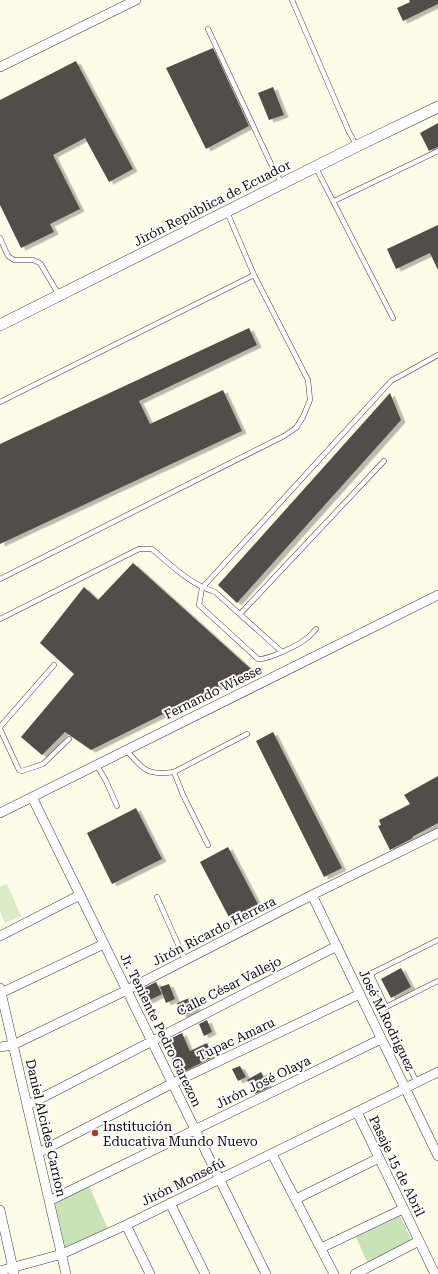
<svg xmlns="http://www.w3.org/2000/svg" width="438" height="1274" viewBox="0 0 438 1274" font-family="'Roboto Serif',serif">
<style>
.green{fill:#c8e4b6}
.pitch{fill:#daecc7}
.building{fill:#524d48;filter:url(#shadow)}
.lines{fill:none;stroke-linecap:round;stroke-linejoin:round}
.service-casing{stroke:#3d3d3d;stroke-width:5.5}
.minor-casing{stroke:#3d3d3d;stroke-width:10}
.tertiary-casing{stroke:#3d3d3d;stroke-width:12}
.service{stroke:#fff;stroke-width:4.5}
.minor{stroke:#fff;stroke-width:9}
.tertiary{stroke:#fff;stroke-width:11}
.poi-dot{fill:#af3a2d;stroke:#fff;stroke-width:1.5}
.labels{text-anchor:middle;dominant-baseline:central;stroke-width:4;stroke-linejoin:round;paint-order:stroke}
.street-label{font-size:13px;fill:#0a0a0a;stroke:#fff}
.poi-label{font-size:13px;fill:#0a0a0a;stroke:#fff;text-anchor:start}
</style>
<defs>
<filter id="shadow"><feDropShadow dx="4.5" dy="2.5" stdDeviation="0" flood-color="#0004"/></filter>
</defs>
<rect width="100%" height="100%" fill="#fdfce9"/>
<path class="green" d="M89 1186 108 1229 65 1247 55 1203Z
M400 1216 412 1241 367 1262 356 1237Z"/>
<path class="pitch" d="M7 884 21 916 5 923 0 911V887Z"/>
<path class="building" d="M409 0H438V4L403 21 397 8 410 2Z
M213 48 249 126 206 149 166 68Z
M76 61 133 169 109 182 85 138 53 155 80 209 50 224 54 232 21 248 0 205V100Z
M273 87 284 115 269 120 258 93Z
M438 123V147L429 151 420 133Z
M438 225V270L430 253 396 269 387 249Z
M249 328 257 345 139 401 150 424 223 390 242 431 0 544V444Z
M390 393 401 420 237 603 218 585Z
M133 563 252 670 91 750 65 732 42 755 21 737 74 674 40 643 84 587 98 600Z
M273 732 342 868 324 877 256 741Z
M438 776V823L412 837 413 838 390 850 378 826 381 825 379 820 410 804 404 795Z
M136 808 162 859 112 884 87 833Z
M228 847 260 908 232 923 200 862Z
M401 968 411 987 391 998 381 979Z
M156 982 162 994 144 1003 140 995 142 994 140 990Z
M169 984 175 999 166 1003 160 987Z
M192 997 197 1010 182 1016 177 1003Z
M207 1020 212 1032 204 1036 199 1024Z
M182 1033 190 1051 207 1043 213 1057 179 1074 164 1042Z
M240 1066 246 1077 238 1081 232 1069Z
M261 1072 269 1087 255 1094 247 1080Z"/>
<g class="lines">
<defs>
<path id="service" d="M292 0 349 132 357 146
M208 29 271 164 282 184
M316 168 393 318
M334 201 438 151
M0 238 8 256 14 260H33L40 263 59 295
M0 402 254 275
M0 579 284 436 296 428 303 417 310 400 308 380 254 275 227 212
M240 614 384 461
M0 619 139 549H152C172 566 190 584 215 592L282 652
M316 629C313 632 310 636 307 638 299 645 268 660 258 659L199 605 202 588 391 381 438 355
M0 727 54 665
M0 729 19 770 22 771 43 764 69 739
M126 750C143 769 146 776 174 772L183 795 208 845
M96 764 106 781 117 806
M174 772 247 734
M157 897 185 960
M386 1007 372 977V973L438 940
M417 1083 382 1009 438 981"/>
<path id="minor" d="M0 67 136 0
M32 797 266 1274
M0 813 438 595
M312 895 438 1156
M0 936 80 895
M0 988 66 1274
M1 993 104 944
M0 1047 13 1045 127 990 312 895 438 833
M28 1105 337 946
M357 1112 435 1274
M38 1153 173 1083 360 994
M272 1154 334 1274
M296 1199 379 1158
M49 1201 381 1039
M170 1203 205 1274
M0 1210 14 1273
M126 1225 150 1274
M321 1248 403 1209
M0 1271 62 1254 126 1225 438 1072
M355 1274 419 1241"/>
<path id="tertiary" d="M0 325 357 146 438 107"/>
</defs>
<use href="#service" class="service-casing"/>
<use href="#minor" class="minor-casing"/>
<use href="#tertiary" class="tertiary-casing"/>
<use href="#service" class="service"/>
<use href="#minor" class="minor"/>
<use href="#tertiary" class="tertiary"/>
</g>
<circle class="poi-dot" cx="95" cy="1133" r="4"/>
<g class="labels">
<g class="street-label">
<text transform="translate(212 203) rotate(-27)">Jirón República de Ecuador</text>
<text transform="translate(213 692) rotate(-26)">Fernando Wiesse</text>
<text transform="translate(214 931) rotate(-27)">Jirón Ricardo Herrera</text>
<text transform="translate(229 986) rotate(-27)">Calle César Vallejo</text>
<text transform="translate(387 1020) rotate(64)">José M.Rodriguez</text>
<text transform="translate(161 1030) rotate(64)">Jr. Teniente Pedro Garezon</text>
<text transform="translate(236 1039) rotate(-25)">Tupac Amaru</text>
<text transform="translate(263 1082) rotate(-26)">Jirón José Olaya</text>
<text transform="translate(46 1128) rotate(77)">Daniel Alcides Carrion</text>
<text transform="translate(397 1166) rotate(64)">Pasaje 15 de Abril</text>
<text transform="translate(183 1182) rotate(-26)">Jirón Monsefú</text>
</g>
<g class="poi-label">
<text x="103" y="1126">Institución<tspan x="103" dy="15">Educativa Mundo Nuevo</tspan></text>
</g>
</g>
</svg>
